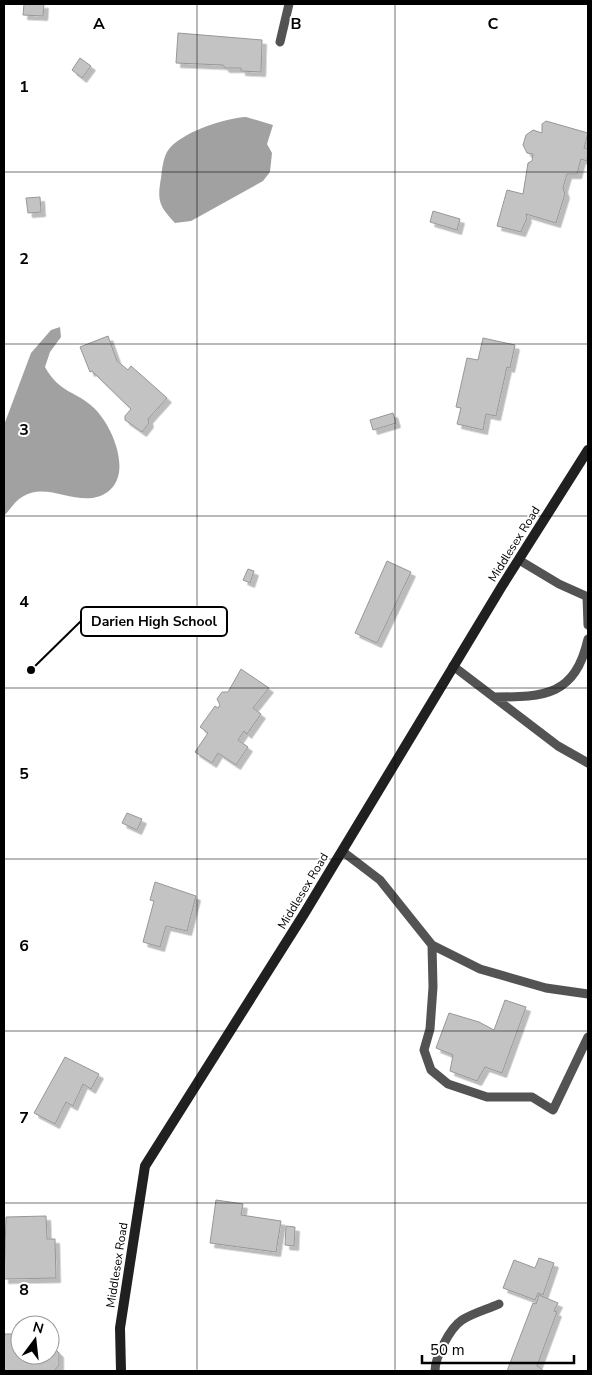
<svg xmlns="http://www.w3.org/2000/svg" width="592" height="1375" viewBox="0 0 592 1375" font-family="'Nunito Sans',sans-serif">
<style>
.water{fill:#a1a1a1}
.building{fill:#c3c3c3;stroke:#979797;filter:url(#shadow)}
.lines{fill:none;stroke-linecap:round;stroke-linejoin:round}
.lane{stroke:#535353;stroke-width:9}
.secondary{stroke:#202020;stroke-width:10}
.grid{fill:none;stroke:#000;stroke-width:1;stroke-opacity:0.55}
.labels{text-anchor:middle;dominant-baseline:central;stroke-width:4;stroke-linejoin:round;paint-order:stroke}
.street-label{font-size:12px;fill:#000;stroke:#fff}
.grid-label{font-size:16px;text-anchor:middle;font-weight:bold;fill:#000;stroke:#fff;stroke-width:4;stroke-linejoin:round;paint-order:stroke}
.leader{fill:none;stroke:#000;stroke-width:2}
.callout-dot{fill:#000;stroke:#fff;stroke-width:2}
.callout{fill:#fff;stroke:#000;stroke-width:2}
.callout-label{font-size:14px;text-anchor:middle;font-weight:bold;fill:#000}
</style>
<defs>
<filter id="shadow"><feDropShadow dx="4.5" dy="4.5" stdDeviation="0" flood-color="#0004"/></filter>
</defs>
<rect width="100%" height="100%" fill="#fff"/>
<path class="water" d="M246 117 273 125 267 144 272 153 270 172 263 181 191 221 175 223C159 206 157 201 161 178 162 170 163 159 167 152 178 133 225 118 246 117Z
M60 327 61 337 50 352 45 367C60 394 75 390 94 408 111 424 132 470 110 490 83 513 49 479 22 497 14 502 10 510 4 516V425L31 353 51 330Z"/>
<path class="building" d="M24 4H44L43 16 23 15Z
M178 33 262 40 261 72 241 71V68H225L223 65 176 63Z
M80 58 91 66 82 78 72 70Z
M546 121 588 133 584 148 588 149 587 161 581 159 577 174H567L563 188 565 194 556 223 526 214 527 218 521 232 497 226 507 190 523 194 528 163 532 161 533 154 527 153 523 145 526 135 533 130 542 133V124Z
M40 197 41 212 28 213 26 198Z
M433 211 460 219 457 230 430 222Z
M108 336 117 361 128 370 131 366 167 398 148 419 149 423 142 432 125 420V416L131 409 92 371 90 372 80 347Z
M483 338 515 345 510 368 507 367 496 416 486 414 483 430 457 424 461 408 456 407 467 358 478 360Z
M393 413 396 423 373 430 370 420Z
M387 561 411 572 377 643 355 633Z
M248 569 254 571 250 583 243 580Z
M241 669 269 688 253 708 261 714 247 734 244 731 238 740 248 747 236 765 218 753 212 763 195 752 208 733 200 727 215 706 218 708 220 705 217 699 222 692H228Z
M127 813 142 819 137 830 122 823Z
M155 882 196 896 187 931 166 926 160 947 143 942 154 901 150 900Z
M505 1000 526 1007 502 1073 485 1067 477 1081 450 1071 453 1055 436 1048 449 1013 479 1022 494 1030Z
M65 1057 99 1074 91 1089 83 1084 73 1106 66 1102 55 1124 34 1113Z
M216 1200 243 1204 241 1215 281 1221 276 1252 210 1243Z
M46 1216 47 1239H55L56 1278 4 1279 6 1217Z
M286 1226 295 1227 294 1246 285 1245Z
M539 1258 554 1263 543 1295 538 1293 535 1300 503 1288 514 1260 535 1268Z
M539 1295 558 1303 554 1311 557 1312 537 1366 544 1371H507L533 1303 536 1304Z
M4 1334H20V1355H50V1344L59 1353V1365L54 1371H4Z"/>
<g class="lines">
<path class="lane" d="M280 42 289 4
M519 560 559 584 588 597
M587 597 588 625
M453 666 558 746 588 763
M494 697C545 697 575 696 588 639
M342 851 380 880 432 945 480 969 546 988 588 994
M432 945 433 987 430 1029 424 1050 431 1070 448 1084 487 1097H532L553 1110 588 1037
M435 1371C435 1357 450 1328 462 1320 473 1313 488 1309 499 1304"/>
<path class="secondary" d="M121 1371 120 1328 145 1166 304 914 502 586 588 450"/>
</g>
<path class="grid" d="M197 4V1371M395 4V1371M4 172H588M4 344H588M4 516H588M4 688H588M4 859H588M4 1031H588M4 1203H588"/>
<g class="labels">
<g class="street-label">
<text transform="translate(514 544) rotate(-58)">Middlesex Road</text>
<text transform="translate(303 891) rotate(-59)">Middlesex Road</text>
<text transform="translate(117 1265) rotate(-81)">Middlesex Road</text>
</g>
</g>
<g class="grid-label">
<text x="99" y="29">A</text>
<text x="296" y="29">B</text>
<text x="493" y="29">C</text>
<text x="24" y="92">1</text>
<text x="24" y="264">2</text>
<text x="24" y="435">3</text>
<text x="24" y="607">4</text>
<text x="24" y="779">5</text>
<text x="24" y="951">6</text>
<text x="24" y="1123">7</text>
<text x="24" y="1295">8</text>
</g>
<path class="leader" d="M31 670L81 621"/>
<circle class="callout-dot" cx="31" cy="670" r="5"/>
<rect class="callout" x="81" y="607" width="146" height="29" rx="5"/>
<g class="callout-label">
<text x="154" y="626">Darien High School</text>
</g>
<rect width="592" height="1375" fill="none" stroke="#000000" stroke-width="10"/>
<g transform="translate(35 1340) rotate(15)"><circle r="24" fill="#ffffff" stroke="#999999"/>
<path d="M0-4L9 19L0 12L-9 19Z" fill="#000000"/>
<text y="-8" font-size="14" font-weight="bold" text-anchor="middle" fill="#000000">N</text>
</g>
<path d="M422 1355v8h152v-8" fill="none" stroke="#000000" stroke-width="2.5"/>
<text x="430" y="1355" font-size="15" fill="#000000" stroke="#ffffff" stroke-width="4" paint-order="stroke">50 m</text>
</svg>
